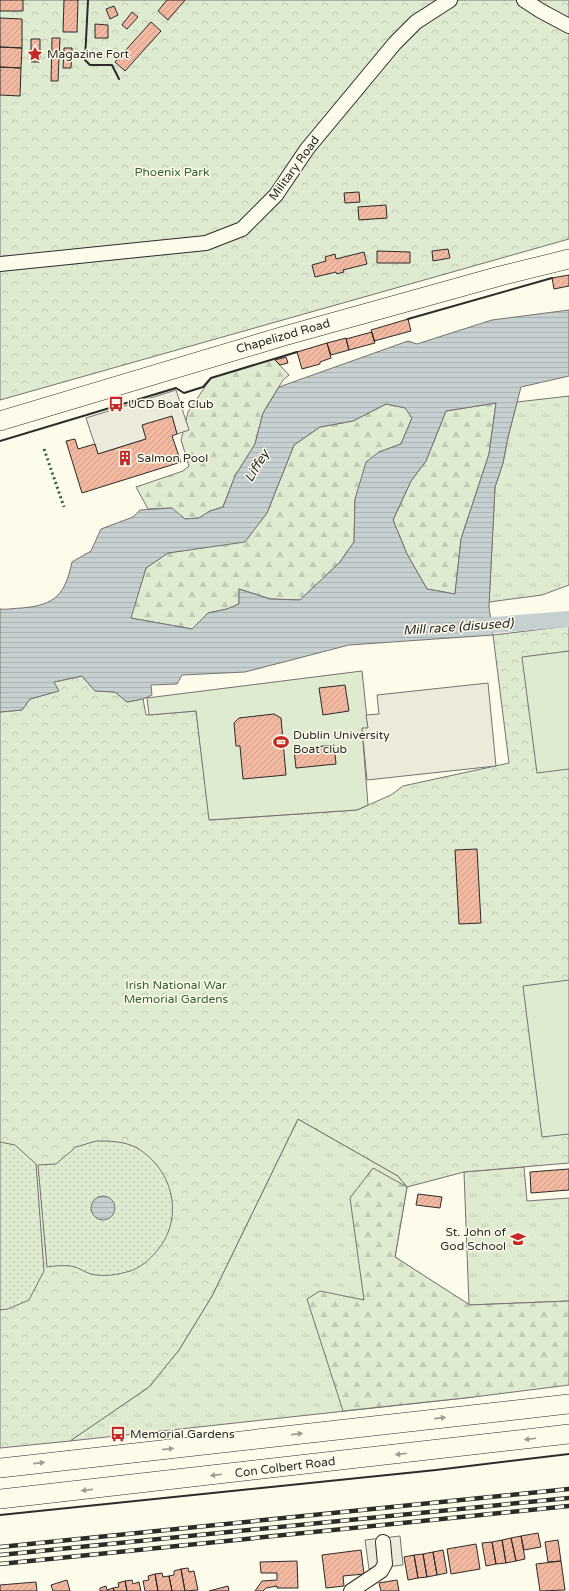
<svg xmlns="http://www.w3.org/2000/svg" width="569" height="1591" viewBox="0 0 569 1591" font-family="'Varela Round',sans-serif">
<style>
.grass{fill:url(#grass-tufts);stroke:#74746e}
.forest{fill:url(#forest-firs);stroke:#74746e}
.park{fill:url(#park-crowns);stroke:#74746e}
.garden{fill:url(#garden-dots);stroke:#74746e}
.pitch{fill:#deebd1;stroke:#74746e}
.parking{fill:#eceadb;stroke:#74746e}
.water{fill:url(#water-rules);stroke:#74746e;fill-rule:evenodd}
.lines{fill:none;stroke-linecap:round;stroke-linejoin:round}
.canal{stroke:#c7d0d0;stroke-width:16}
.building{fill:url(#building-hatch);stroke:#2b2b2b}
.minor-casing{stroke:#2b2b2b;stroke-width:16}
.secondary-casing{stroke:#2b2b2b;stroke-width:20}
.minor{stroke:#fdfbea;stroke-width:14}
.secondary{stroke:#fdfbea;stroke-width:19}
.rail-casing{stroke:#2b2b2b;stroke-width:4.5}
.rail{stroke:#fdfbea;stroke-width:3;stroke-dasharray:9;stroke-linecap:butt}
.hedge{stroke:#34623c;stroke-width:3;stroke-dasharray:2 3;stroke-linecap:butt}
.wall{stroke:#2b2b2b;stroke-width:2}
.oneway{fill:#9e9d94}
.labels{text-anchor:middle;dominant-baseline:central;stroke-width:3;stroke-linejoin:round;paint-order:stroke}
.poi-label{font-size:12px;fill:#2b2b2b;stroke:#fdfbea;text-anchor:start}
.street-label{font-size:12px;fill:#2b2b2b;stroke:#fdfbea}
.park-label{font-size:12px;fill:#34623c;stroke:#fdfbea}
.water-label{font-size:13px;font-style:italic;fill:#2b2b2b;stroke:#fdfbea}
</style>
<defs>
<pattern id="grass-tufts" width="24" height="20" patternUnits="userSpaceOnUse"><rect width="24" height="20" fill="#deebd1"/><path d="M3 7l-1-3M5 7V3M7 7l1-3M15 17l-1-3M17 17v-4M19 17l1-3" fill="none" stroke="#bfcab4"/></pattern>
<pattern id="forest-firs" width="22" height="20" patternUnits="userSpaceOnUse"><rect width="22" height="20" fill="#deebd1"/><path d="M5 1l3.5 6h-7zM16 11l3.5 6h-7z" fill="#bfcab4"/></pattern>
<pattern id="park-crowns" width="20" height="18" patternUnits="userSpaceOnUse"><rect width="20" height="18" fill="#deebd1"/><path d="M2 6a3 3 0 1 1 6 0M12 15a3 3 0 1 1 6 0" fill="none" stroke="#bfcab4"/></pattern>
<pattern id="garden-dots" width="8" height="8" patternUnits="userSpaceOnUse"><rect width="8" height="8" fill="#deebd1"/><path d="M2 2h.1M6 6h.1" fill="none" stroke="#bfcab4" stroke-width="1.8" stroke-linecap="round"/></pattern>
<pattern id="water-rules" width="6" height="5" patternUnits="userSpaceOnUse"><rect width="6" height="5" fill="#c7d0d0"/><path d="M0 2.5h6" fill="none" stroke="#abb3b3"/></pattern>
<pattern id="building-hatch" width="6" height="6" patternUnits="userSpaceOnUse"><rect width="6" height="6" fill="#f2b8a0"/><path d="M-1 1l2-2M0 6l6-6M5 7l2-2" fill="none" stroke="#d09e8a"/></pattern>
</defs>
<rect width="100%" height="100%" fill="#fdfbea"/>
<path class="grass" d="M569 396V585L542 595 489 602 495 487 503 463 508 437 517 402Z
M298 1119 398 1176 407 1187 395 1257 469 1305 464 1172 524 1167 527 1201 569 1198V1301L470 1305 474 1397 70 1441 149 1387 179 1350 212 1296Z"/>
<path class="forest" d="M274 359 289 375 283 380 263 413 255 444 235 476 223 507 210 511 199 518 185 519 171 508 148 509 136 487 183 471 189 466 181 440 188 412 211 378Z
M496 403 489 454 461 539 455 594 427 589 407 554 393 520 411 481 426 461 446 411Z
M386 404 406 408 412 418 401 444 379 452 355 499 354 542 340 562 300 600 271 599 239 589V604L227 609 208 613 192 629 130 618 146 568 168 553 245 541 267 513 294 445 320 427 353 421Z
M373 1168 407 1187 395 1257 470 1305 569 1301V1385L474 1397 343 1411 307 1299 320 1291 364 1300 350 1198Z"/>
<path class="park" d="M0 0H569V239L0 400Z
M569 626V1163L464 1172 407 1187 398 1176 298 1119 212 1296 179 1350 149 1387 70 1441 0 1448V712L22 710 30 699 58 691 54 682 82 676 95 691 115 692 127 702 143 699 146 715 196 711 210 820 357 810 391 795 403 786 509 763 493 635Z"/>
<path class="garden" d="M96 1141C110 1141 124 1141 137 1148 174 1170 185 1219 156 1252 149 1260 140 1268 130 1271 117 1275 104 1277 91 1274 84 1272 78 1267 71 1266 63 1265 54 1266 47 1267L38 1165 56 1164 76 1147Z
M0 1142 15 1145 36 1164 44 1271 29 1300 8 1309 0 1310Z"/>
<path class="pitch" d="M569 651V769L537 773 522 657Z
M362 671 368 728 362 729 368 805 357 810 209 820 196 711 149 715 147 698Z
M569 980V1134L542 1137 523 986Z"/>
<path class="parking" d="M176 390 189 430 177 434 172 417 146 439 98 454 86 418Z
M488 683 496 766 367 780 362 728H368L366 715 379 714 377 695Z
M400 1536 403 1565 369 1569 365 1540Z"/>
<path class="water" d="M569 310V376L521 387 508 437 503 463 495 487 489 607 493 635 349 645 245 672 182 675 177 684 151 685 152 695 143 699 127 702 115 692 95 691 82 676 54 682 59 691 30 699 22 710 0 712V609C7 610 15 608 22 608 56 605 65 594 72 562L91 551 101 529 133 517 140 510 172 508 185 519 199 518 210 511 223 507 235 476 255 444 263 413 279 387 408 341 417 344 492 320ZM496 403 489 454 461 539 455 594 427 589 407 554 393 520 411 481 426 461 446 411ZM386 404 405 408 412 418 401 444 379 452 366 462 355 499 354 542 340 562 300 600 270 599 239 589V604L227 609 208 613 192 629 131 618 146 568 168 553 245 542 267 513 294 445 320 427 353 421Z
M91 1208a12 12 0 1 1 24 0a12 12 0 1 1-24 0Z"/>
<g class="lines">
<path class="canal" d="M469 627 569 619"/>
</g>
<path class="building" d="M0 0H23V11H0Z
M64 0H78L77 32H63Z
M167 0H185L168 20 158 11Z
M114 6 118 15 110 19 106 9Z
M132 12 138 17 127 29 122 25Z
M0 18 22 19V48L0 47Z
M151 22 161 31 125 71 115 62Z
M95 24 108 25V38H95Z
M52 38H60L58 81H51Z
M31 39H40V62H31Z
M0 47 22 48 21 68 0 67Z
M64 48H72L71 68H63Z
M0 67 21 68 20 96 0 95Z
M359 192 360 202 345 203 344 193Z
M386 205 387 218 359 220 358 207Z
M448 249 450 258 433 261 432 251Z
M377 251 410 252V263H377Z
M364 252 367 264 343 270 344 272 337 274 336 272 315 277 312 265 326 261 325 257 335 254 336 259Z
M569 275V286L554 289 552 278Z
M408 319 411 331 374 341 371 330Z
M372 332 375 343 349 350 346 339Z
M346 338 349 350 331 355 327 343Z
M327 343 331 358 320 362V364L302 369 297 352Z
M286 357 288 363 280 365 275 360Z
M172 416 177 434 172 436 181 462 82 493 66 441 75 439 78 449 95 444 98 454 146 439 142 425Z
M345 685 349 711 323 715 319 688Z
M274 714 281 718 286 775 243 779 240 746H236L234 723 239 718Z
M334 745 336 764 296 768 294 749Z
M477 849 481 923 459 924 455 850Z
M569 1169V1190L531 1193 530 1172Z
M418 1194 442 1197 440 1208 416 1205Z
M538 1533 541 1547 524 1550 521 1536Z
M521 1536 525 1559 516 1561 511 1538Z
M511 1538 516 1561 506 1563 502 1540Z
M502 1540 506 1563 496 1564 492 1542Z
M558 1540 561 1561 548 1562 545 1542Z
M492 1542 496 1564 486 1566 482 1543Z
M476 1544 480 1569 451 1574 447 1549Z
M361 1550 364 1574 343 1576 344 1586 326 1588 322 1555Z
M443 1550 447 1573 437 1575 433 1552Z
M433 1552 437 1575 427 1577 423 1554Z
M423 1554 427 1577 418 1578 414 1555Z
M414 1555 418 1578 408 1580 404 1557Z
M297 1561 298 1588H277V1586L266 1588 263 1591H255L262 1581 277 1580V1573H261L260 1562Z
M561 1561 565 1590 540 1591 536 1564Z
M188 1568 189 1572 194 1571 198 1590 185 1591 181 1569Z
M181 1569 185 1591H172L169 1576 174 1575V1571Z
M162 1573 163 1577 169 1576 172 1591H158L155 1574Z
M155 1574 158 1591H145L143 1581 149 1580 148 1576Z
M67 1580 70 1591H53L51 1585Z
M132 1580 133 1584 139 1582 141 1591H127L125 1581Z
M397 1580 399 1591H381L379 1583Z
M125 1581 127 1591H114L113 1588 119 1587 118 1583Z
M36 1582 37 1591H0V1585Z
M106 1586 107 1590 113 1588 114 1591H100V1588Z
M228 1586 229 1591H209Z"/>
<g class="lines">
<defs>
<path id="minor" d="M524 0 541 11 569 26
M0 264 206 243 242 229 276 195 307 149 395 43 416 22 450 0
M351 1591 381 1571 385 1564 383 1542"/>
<path id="secondary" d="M0 421 284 336 500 276 569 259
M0 1468 569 1404
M0 1499 569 1434"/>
</defs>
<use href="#minor" class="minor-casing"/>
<use href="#secondary" class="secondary-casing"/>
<use href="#minor" class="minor"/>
<use href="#secondary" class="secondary"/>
<defs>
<path id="rail" d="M0 1547 569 1489
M0 1555 569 1498
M0 1564 569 1506"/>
</defs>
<use href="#rail" class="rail-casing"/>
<use href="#rail" class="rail"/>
<path class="hedge" d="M44 449 64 507"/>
<path class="wall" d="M88 0 85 60 90 65H112L119 79
M408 319 552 278
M0 441 176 388 184 393 203 387 211 378 297 352
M0 1515 436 1470 569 1454"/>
</g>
<defs><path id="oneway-solid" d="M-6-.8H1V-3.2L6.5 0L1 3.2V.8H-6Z"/></defs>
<g class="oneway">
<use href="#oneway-solid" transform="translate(440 1418) rotate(-6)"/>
<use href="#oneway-solid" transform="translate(297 1434) rotate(-6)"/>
<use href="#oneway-solid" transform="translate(530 1439) rotate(173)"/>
<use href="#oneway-solid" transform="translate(168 1449) rotate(-6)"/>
<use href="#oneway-solid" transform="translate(401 1454) rotate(173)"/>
<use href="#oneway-solid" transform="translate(39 1463) rotate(-6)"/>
<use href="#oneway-solid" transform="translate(216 1475) rotate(173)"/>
<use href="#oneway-solid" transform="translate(87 1490) rotate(174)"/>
</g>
<defs>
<symbol id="sight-bare" viewBox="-9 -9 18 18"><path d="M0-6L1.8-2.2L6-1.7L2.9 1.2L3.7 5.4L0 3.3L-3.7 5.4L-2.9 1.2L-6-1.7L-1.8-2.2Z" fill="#c62828" stroke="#fdfbea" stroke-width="2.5" paint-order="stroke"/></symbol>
<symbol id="bus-bare" viewBox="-9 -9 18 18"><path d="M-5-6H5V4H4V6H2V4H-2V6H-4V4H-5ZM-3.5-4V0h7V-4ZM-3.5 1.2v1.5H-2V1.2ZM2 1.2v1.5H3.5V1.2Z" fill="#c62828" stroke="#fdfbea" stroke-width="2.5" paint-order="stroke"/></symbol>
<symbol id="building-bare" viewBox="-9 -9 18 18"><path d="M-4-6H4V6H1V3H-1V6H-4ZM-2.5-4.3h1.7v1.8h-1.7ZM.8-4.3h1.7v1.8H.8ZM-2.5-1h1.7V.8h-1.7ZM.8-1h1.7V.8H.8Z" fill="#c62828" stroke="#fdfbea" stroke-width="2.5" paint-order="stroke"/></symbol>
<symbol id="stadium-bare" viewBox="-9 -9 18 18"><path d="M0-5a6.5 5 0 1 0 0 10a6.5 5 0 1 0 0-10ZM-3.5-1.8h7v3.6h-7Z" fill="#c62828" stroke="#fdfbea" stroke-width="2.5" paint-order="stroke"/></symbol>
<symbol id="school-bare" viewBox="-9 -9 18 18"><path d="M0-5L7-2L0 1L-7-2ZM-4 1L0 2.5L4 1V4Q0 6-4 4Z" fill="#c62828" stroke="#fdfbea" stroke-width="2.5" paint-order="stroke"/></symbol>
</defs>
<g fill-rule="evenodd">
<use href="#sight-bare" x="24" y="43" width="22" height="22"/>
<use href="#bus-bare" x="105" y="393" width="22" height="22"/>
<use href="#building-bare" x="114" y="447" width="22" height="22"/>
<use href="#stadium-bare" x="270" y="731" width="22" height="22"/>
<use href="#school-bare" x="507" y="1228" width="22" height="22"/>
<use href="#bus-bare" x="107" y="1423" width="22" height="22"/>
</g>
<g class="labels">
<g class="poi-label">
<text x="47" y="54">Magazine Fort</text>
<text x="128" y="404">UCD Boat Club</text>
<text x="137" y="458">Salmon Pool</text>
<text x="293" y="735">Dublin University<tspan x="293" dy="14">Boat club</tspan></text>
<text x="506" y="1232" text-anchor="end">St. John of<tspan x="506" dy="14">God School</tspan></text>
<text x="130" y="1434">Memorial Gardens</text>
</g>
<g class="street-label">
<text transform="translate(294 168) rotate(-54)">Military Road</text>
<text transform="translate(283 336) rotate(-16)">Chapelizod Road</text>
<text transform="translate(285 1467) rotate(-7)">Con Colbert Road</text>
</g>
<g class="park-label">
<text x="172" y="172">Phoenix Park</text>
<text x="176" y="985">Irish National War<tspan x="176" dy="14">Memorial Gardens</tspan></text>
</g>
<g class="water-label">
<text transform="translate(257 466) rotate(-59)">Liffey</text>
<text transform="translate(458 627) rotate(-4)">Mill race (disused)</text>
</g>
</g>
</svg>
